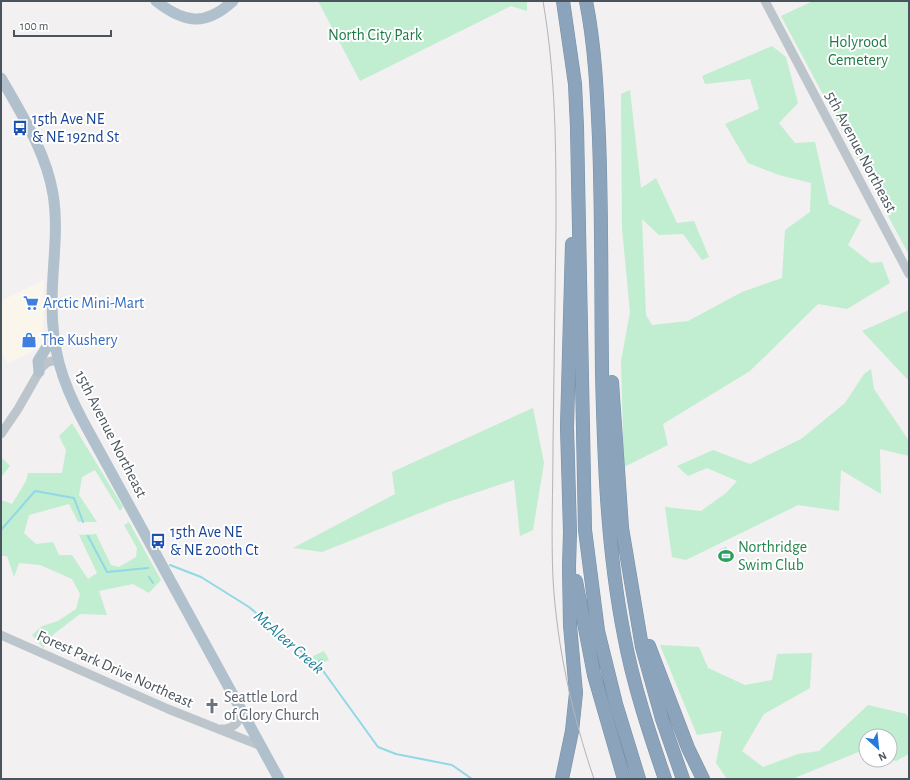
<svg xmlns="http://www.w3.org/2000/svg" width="910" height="780" viewBox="0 0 910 780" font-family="'Alegreya Sans',sans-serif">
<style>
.commercial{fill:#fbf6eb}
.green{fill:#c1edd0}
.water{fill:#91d8e7}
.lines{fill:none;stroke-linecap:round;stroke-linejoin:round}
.stream{stroke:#91d8e7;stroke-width:2}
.highway-casing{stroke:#768fa7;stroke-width:14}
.minor{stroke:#bcc5cc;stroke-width:9}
.major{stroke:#b1c0cd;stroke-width:11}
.highway{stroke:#8ba4bb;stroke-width:13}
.tram{stroke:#b2b5ba;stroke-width:1}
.labels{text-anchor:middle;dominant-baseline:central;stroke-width:4;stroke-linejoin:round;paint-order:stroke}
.park-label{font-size:16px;fill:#1d7a48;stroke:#fff}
.transit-label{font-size:16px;fill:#164399;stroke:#fff;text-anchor:start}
.street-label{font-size:16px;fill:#49545c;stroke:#fff}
.shop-label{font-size:16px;fill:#366cbe;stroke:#fff;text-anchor:start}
.leisure-label{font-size:16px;fill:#27864d;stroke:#fff;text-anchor:start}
.worship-label{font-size:16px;fill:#5b616d;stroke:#fff;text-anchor:start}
.water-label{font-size:17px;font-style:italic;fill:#157f94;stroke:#fff}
</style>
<rect width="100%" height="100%" fill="#f2f0f0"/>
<path class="commercial" d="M44 280 43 345 8 364 1 351V336L3 335 1 330V301Z"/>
<path class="green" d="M318 1H527V11L511 6 360 81Z
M813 1H909V255L781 16Z
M772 46 786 57 798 103 779 123 795 143 815 142 829 204 861 220 848 245 871 263 882 262 890 283 847 309 818 304 750 371 663 424 668 445 622 468 623 437 621 361 630 312 622 228 621 94 630 90 641 188 656 178 677 223 694 221 709 257 702 260 683 234 659 235 642 219 646 315 652 325 688 321 742 292 782 278 785 230 810 212 811 183 779 175 748 163 725 124 759 109 750 79 705 84 702 76Z
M909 310V381L862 331Z
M871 369 874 389 909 441V456L880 449 881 494 841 470 839 511 798 505 686 560 672 557 665 507 701 511 726 493 737 481 707 468 688 476 677 466 713 450 750 464 801 439 845 403 864 374Z
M533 408 544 463 533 530 520 536 514 480 445 503 322 552 293 548 395 494 392 472Z
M72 423 123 507 120 511 95 470 82 477 79 495 97 522H78L69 504 29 515 24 533 36 544 53 542 59 555H72L88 579 97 573 79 535 96 534 111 565 119 567 136 557 137 548 124 525 129 522 161 580 149 593 133 584 99 591 107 615 80 614 54 634 43 648 32 635 42 626 58 621 76 609 80 594 72 579 40 565 19 563 14 577 7 556H1V500L12 504 26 481 28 473H62L66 450 59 436Z
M1 457 10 466 1 477Z
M660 645 699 647 708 668 745 685 772 680 777 654 812 653 810 688 764 714 742 751 763 767 798 754 819 751 868 705 906 714 909 720V754L896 761 890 759V736H866V752L861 751 792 779H727L716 763 722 731 697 735Z
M324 651 329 660 314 667 307 659Z"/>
<path class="water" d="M726 547 733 561 726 564 719 550Z"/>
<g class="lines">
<path class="stream" d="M1 530 35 491 74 498 83 522
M88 536 107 572 148 568
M170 565 201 577 249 607 321 668 378 747 396 754 452 765 472 779
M149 577 153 583
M316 663 322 660"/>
<defs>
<path id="highway" d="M563 1 575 84 577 127 585 530 598 631 616 704 639 779
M586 1C595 46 597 92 599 138 602 216 601 294 602 371 604 459 607 548 624 635 633 684 649 732 665 779
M612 382 622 528 642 647 662 719 683 779
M576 581 594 675 624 779
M649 646 688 748 703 779
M562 779 572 731 576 693 570 625 569 566 570 532 567 427 572 244"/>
</defs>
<use href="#highway" class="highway-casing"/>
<path class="minor" d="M765 1 909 274
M1 434 18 409 42 367 48 362 57 360
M1 635 168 709 261 746
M221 729C234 729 239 723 242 710"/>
<path class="major" d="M156 1C184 23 205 27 233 1
M1 78C22 115 46 152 53 194 59 230 52 266 52 303 52 349 61 380 83 421L279 779
M39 372 38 361 53 337"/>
<use href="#highway" class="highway"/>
<path class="tram" d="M543 1C556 77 556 148 556 225 555 298 554 372 553 445 553 490 551 534 553 579 557 647 572 714 594 779"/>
</g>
<defs>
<symbol id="bus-bare" viewBox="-9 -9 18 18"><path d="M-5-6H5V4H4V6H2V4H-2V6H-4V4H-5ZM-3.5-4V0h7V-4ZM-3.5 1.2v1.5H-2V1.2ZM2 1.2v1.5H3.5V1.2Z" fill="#1a4fb4" stroke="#fff" stroke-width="2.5" paint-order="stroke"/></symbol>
<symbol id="supermarket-bare" viewBox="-9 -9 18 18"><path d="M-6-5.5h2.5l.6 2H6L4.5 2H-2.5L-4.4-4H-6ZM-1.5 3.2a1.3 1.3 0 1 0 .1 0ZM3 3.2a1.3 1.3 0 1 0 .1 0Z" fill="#3f7fe0" stroke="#fff" stroke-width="2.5" paint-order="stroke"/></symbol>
<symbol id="shop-bare" viewBox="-9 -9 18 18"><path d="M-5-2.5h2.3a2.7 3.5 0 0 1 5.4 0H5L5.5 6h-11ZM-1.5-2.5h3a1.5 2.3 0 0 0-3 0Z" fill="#3f7fe0" stroke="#fff" stroke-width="2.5" paint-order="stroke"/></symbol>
<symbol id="stadium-bare" viewBox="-9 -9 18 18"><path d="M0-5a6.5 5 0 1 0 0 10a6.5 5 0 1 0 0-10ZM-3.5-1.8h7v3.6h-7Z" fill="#2e9e5b" stroke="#fff" stroke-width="2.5" paint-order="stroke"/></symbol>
<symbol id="church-bare" viewBox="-9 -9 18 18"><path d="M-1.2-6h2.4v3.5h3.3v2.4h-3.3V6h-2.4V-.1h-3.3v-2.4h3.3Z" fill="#6b7280" stroke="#fff" stroke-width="2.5" paint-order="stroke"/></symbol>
</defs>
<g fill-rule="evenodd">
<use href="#bus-bare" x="9" y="117" width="22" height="22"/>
<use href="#supermarket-bare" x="20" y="292" width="22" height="22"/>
<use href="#shop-bare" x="18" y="329" width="22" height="22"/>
<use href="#bus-bare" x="147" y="530" width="22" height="22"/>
<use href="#stadium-bare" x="715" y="545" width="22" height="22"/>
<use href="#church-bare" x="201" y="695" width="22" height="22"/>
</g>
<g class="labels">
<g class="park-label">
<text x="375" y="35">North City Park</text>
<text x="858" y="42">Holyrood<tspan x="858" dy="18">Cemetery</tspan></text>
</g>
<g class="transit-label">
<text x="32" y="119">15th Ave NE<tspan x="32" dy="18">&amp; NE 192nd St</tspan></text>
<text x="170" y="532">15th Ave NE<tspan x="170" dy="18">&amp; NE 200th Ct</tspan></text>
</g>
<g class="street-label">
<text transform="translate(861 152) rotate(62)">5th Avenue Northeast</text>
<text transform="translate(111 434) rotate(63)">15th Avenue Northeast</text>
<text transform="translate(115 669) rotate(24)">Forest Park Drive Northeast</text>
</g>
<g class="shop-label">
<text x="43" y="303">Arctic Mini-Mart</text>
<text x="41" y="340">The Kushery</text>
</g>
<g class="leisure-label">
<text x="738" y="547">Northridge<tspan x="738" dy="18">Swim Club</tspan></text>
</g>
<g class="worship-label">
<text x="224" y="697">Seattle Lord<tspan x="224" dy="18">of Glory Church</tspan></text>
</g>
<g class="water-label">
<text transform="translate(289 642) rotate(41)">McAleer Creek</text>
</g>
</g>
<rect width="910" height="780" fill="none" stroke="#49545c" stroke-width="4"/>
<g transform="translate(878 748) rotate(153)"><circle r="19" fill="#ffffff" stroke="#b6bbbe"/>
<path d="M0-3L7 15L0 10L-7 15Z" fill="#247ad8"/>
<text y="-6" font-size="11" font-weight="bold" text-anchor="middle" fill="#49545c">N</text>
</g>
<path d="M14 30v6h97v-6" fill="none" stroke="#49545c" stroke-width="2"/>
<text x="20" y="30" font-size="12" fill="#49545c" stroke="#ffffff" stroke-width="3" paint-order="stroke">100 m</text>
</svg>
